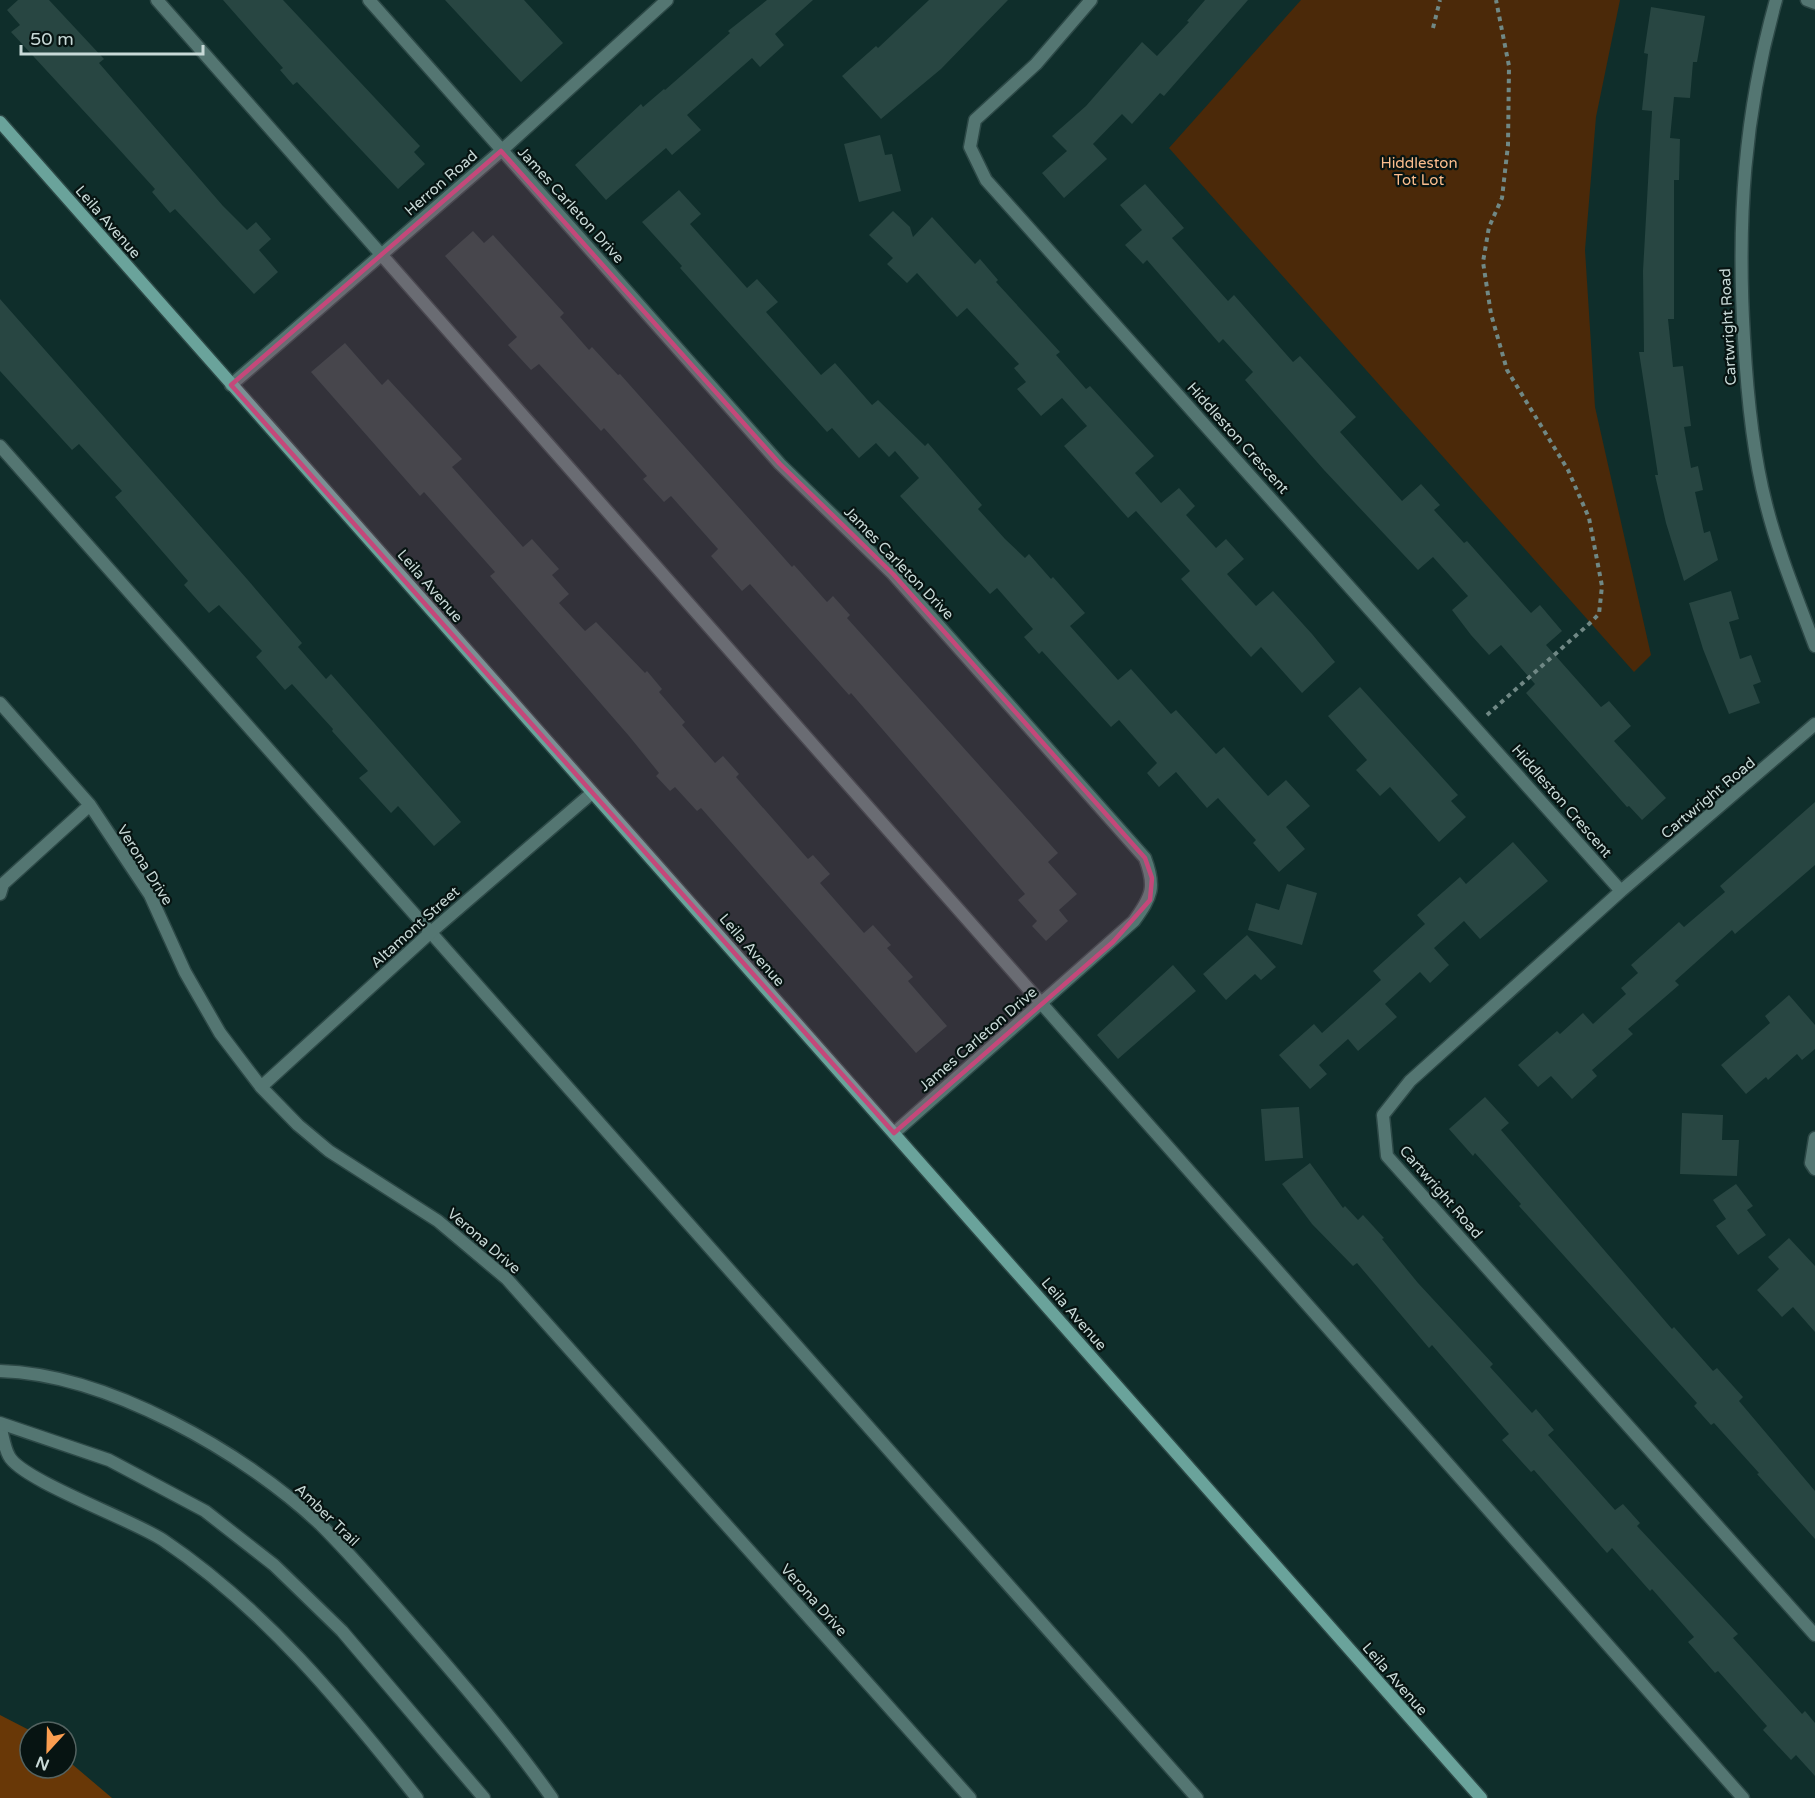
<svg xmlns="http://www.w3.org/2000/svg" width="1815" height="1798" viewBox="0 0 1815 1798" font-family="'Varela Round',sans-serif">
<style>
.green{fill:#4b2909}
.water{fill:#693807}
.building{fill:#284642}
.lines{fill:none;stroke-linecap:round;stroke-linejoin:round}
.lane-casing{stroke:#2d4947;stroke-width:15}
.street-casing{stroke:#2d4947;stroke-width:15}
.secondary-casing{stroke:#2d4947;stroke-width:15}
.path{stroke:#708885;stroke-width:4;stroke-dasharray:4.5 4.5;stroke-linecap:butt}
.lane{stroke:#547672;stroke-width:12}
.street{stroke:#547672;stroke-width:12}
.secondary{stroke:#6aa39b;stroke-width:12}
.marked{fill:#c4487a;fill-opacity:0.2;stroke:#c4487a;stroke-width:4.5;stroke-linejoin:round}
.labels{text-anchor:middle;dominant-baseline:central;stroke-width:4.5;stroke-linejoin:round;paint-order:stroke}
.park-label{font-size:15px;fill:#fbbd8d;stroke:#071412}
.street-label{font-size:15px;fill:#c8d9d7;stroke:#071412}
</style>
<rect width="100%" height="100%" fill="#0f2e2b"/>
<path class="green" d="M1301 0H1620L1596 117 1585 250 1595 407 1651 655 1634 672 1169 148Z"/>
<path class="water" d="M0 1715 33 1732H30V1768H66V1759L112 1798H0Z"/>
<path class="building" d="M18 0H49L104 59 99 63 223 206 247 230 256 222 271 239 259 250 278 272 254 294 175 209 170 213 152 192 155 189 116 146 11 32 20 25 7 10Z
M223 0H283L420 146 414 152 425 164 398 189 297 82 293 85 280 70 283 68Z
M445 0H524L563 43 521 82Z
M767 0H813L775 34 784 45 760 67 752 58 687 115 701 130 672 155 666 148 606 200 575 165 641 104 643 107 664 89 665 90 730 33 728 31Z
M929 0H1008L941 69 881 119 842 76 876 46 878 48Z
M1205 0H1248L1164 96 1160 93 1132 124 1122 114 1093 144 1107 159 1064 198 1042 173 1067 151 1052 136 1086 106 1142 42 1157 56 1189 22 1187 21Z
M1651 7 1705 16 1697 62H1693L1690 98 1674 97 1670 138 1680 139 1679 180H1674V319H1668L1673 367 1683 366 1691 426 1684 427 1691 468 1698 466 1703 490 1695 492 1704 533 1710 531 1718 560 1684 581 1666 523 1655 475H1658L1639 352H1644L1643 271 1652 111 1642 110 1648 54 1644 53Z
M880 135 885 155 892 154 901 191 859 202 844 144Z
M1145 184 1184 228 1172 238 1228 301 1234 295 1293 362 1300 356 1356 417 1340 432 1402 501 1421 484 1440 505 1434 510 1464 543 1467 541 1531 613 1540 605 1562 631 1546 645 1601 707 1609 701 1631 726 1614 741 1666 798 1642 820 1629 806 1627 807 1526 693 1535 684 1501 645 1489 655 1471 635 1452 610 1468 596 1433 557 1418 570 1324 470 1245 380 1253 372 1223 339 1219 343 1147 260 1143 264 1125 245 1142 230 1120 205Z
M679 190 701 214 690 224 747 288 757 279 778 302 766 312 821 375 835 363 872 405 878 400 925 446 928 443 982 505 978 509 1005 539 1025 558 1029 554 1051 579 1053 577 1085 613 1070 626 1118 680 1131 669 1171 714 1176 710 1216 754 1224 747 1268 796 1286 780 1310 806 1286 827 1305 849 1279 872 1253 843 1256 840 1218 798 1207 808 1176 772 1159 787 1147 773 1157 763 1119 720 1111 727 1042 651 1039 654 1024 637 1033 629 997 588 990 594 900 496 919 478 895 451 889 457 876 443 859 458 832 428 827 432 680 268 682 266 642 222Z
M893 211 910 227 913 237 932 217 975 264 980 259 998 280 996 282 1060 352 1056 355 1086 389 1090 386 1154 456 1135 473 1161 503 1179 488 1195 506 1186 515 1216 548 1226 539 1244 559 1227 574 1256 606 1273 591 1312 634 1335 662 1302 693 1261 647 1251 657 1181 579 1190 571 1136 511 1128 518 1064 446 1087 426 1062 398 1041 416 1017 389 1026 382 1014 368 1019 364 967 308 957 317 917 273 907 283 887 264 893 258 869 235Z
M473 231 484 243 493 235 564 313 560 317 589 350 592 347 618 375 620 374 792 567 794 565 827 602 833 596 850 615 847 618 1058 853 1048 862 1077 894 1059 910 1068 921 1046 941 1032 926 1037 921 1018 900 1025 894 851 693 849 695 750 584 742 591 711 556 718 549 671 496 664 502 643 479 647 476 604 428 601 431 539 364 531 370 508 345 517 337 445 256Z
M0 299 247 579 302 643 298 647 326 679 331 674 461 822 434 846 398 806 391 813 359 778 368 771 332 731 333 729 292 684 285 690 256 657 262 651 219 605 209 613 184 585 188 581 115 497 122 491 79 444 72 450 0 371Z
M345 343 382 385 388 379 462 459 452 467 523 547 532 539 559 569 552 575 569 594 559 603 585 631 596 622 645 673 647 671 662 689 659 692 685 722 682 725 715 763 723 756 739 774 736 777 808 859 813 855 830 874 820 883 864 933 873 925 891 945 887 948 913 977 908 981 947 1026 916 1053 701 808 697 811 675 787 670 791 656 776 659 773 629 736 490 576 495 572 424 492 420 496 311 372Z
M1731 591 1739 619 1729 622 1740 659 1751 655 1761 682 1753 685 1760 703 1729 714 1703 649 1689 603Z
M1360 687 1458 795 1451 801 1466 817 1439 842 1390 787 1380 796 1356 770 1367 760 1328 716Z
M1815 802V865L1735 934 1732 930 1675 981 1679 985 1628 1029 1633 1034 1592 1070 1597 1076 1572 1099 1551 1076 1538 1087 1518 1065 1557 1031 1560 1034 1583 1013 1593 1024 1626 994 1621 988 1638 973 1631 965 1679 922 1684 927 1725 892 1720 886Z
M1513 842 1548 881 1480 939 1464 921 1434 948 1449 965 1430 983 1420 972 1385 1004 1397 1017 1358 1051 1348 1039 1319 1065 1327 1074 1310 1089 1279 1055 1314 1024 1322 1033 1381 980 1373 971 1425 924 1417 915 1460 877 1466 884Z
M1287 884 1317 893 1302 945 1248 930 1256 903 1279 910Z
M1247 935 1276 967 1261 980 1255 974 1226 1000 1203 974Z
M1173 965 1196 991 1118 1059 1097 1035Z
M1789 995 1815 1025V1049L1802 1060 1797 1054 1768 1080 1766 1077 1746 1094 1721 1065 1770 1023 1765 1016Z
M1485 1097 1509 1123 1501 1130 1672 1329 1674 1327 1713 1371 1717 1368 1743 1397 1739 1401 1815 1491V1539L1757 1474 1759 1473 1714 1423 1711 1425 1694 1406 1697 1403 1519 1206 1521 1204 1475 1153 1473 1156 1449 1129Z
M1299 1107 1303 1158 1265 1161 1261 1109Z
M1682 1113 1723 1115 1722 1140H1739L1737 1176 1680 1174Z
M1310 1163 1343 1208 1345 1206 1358 1220 1363 1215 1384 1238 1382 1239 1418 1283 1493 1364 1490 1367 1532 1413 1536 1409 1554 1430 1548 1435 1615 1510 1623 1504 1640 1523 1637 1526 1738 1634 1733 1638 1802 1714 1805 1711 1815 1723V1776L1796 1755 1791 1760 1763 1730 1767 1726 1718 1671 1715 1673 1688 1642 1694 1637 1652 1589 1650 1591 1612 1548 1607 1553 1534 1470 1531 1472 1502 1440 1509 1434 1432 1345 1429 1348 1357 1263 1353 1266 1312 1224 1282 1184Z
M1736 1184 1753 1206 1747 1210 1766 1235 1738 1255 1716 1226 1726 1219 1713 1200Z
M1789 1238 1815 1266V1332L1793 1307 1782 1317 1757 1290 1779 1269 1768 1257Z"/>
<g class="lines">
<defs>
<path id="lane" d="M157 0C687 598 1211 1202 1743 1798
M0 446 1197 1798
M0 1371C107 1374 244 1452 321 1525 359 1563 395 1606 430 1646 473 1696 514 1744 552 1798
M0 1426C3 1435 4 1447 9 1456 21 1480 133 1520 163 1540 264 1608 342 1703 417 1798"/>
<path id="street" d="M369 0 780 464 893 574 1145 858C1156 887 1152 896 1134 921L894 1133
M1091 0 1036 64 975 120 970 147 986 180 1621 891
M1776 0C1744 114 1737 220 1744 338 1747 393 1752 450 1766 504 1778 552 1798 600 1815 646
M1807 0 1815 3
M231 385 501 151 667 0
M0 703 90 805 150 895 185 972 220 1033 261 1087 298 1125 329 1151 438 1221 507 1279 970 1798
M1815 724 1621 891 1410 1081 1383 1115 1387 1156 1815 1635
M0 894 3 884 90 805
M261 1087 431 932 592 793
M1815 1138 1811 1163 1815 1169
M0 1423 109 1460 205 1511 274 1565 342 1631 484 1798"/>
<path id="secondary" d="M0 122 1481 1798"/>
</defs>
<use href="#lane" class="lane-casing"/>
<use href="#street" class="street-casing"/>
<use href="#secondary" class="secondary-casing"/>
<path class="path" d="M1433 28 1440 0
M1487 715 1589 624 1599 614 1602 586 1589 518 1568 470 1507 370 1491 314 1483 262 1489 227 1502 198 1508 145 1509 66 1496 0"/>
<use href="#lane" class="lane"/>
<use href="#street" class="street"/>
<use href="#secondary" class="secondary"/>
</g>
<path class="marked" d="M501 151 780 464 893 574 1145 858 1152 878 1150 900 1113 942 894 1133 231 385Z"/>
<g class="labels">
<g class="park-label">
<text x="1419" y="163">Hiddleston<tspan x="1419" dy="17">Tot Lot</tspan></text>
</g>
<g class="street-label">
<text transform="translate(441 183) rotate(-41)">Herron Road</text>
<text transform="translate(571 205) rotate(48)">James Carleton Drive</text>
<text transform="translate(108 222) rotate(49)">Leila Avenue</text>
<text transform="translate(1728 327) rotate(-93)">Cartwright Road</text>
<text transform="translate(1238 438) rotate(48)">Hiddleston Crescent</text>
<text transform="translate(899 563) rotate(46)">James Carleton Drive</text>
<text transform="translate(430 586) rotate(49)">Leila Avenue</text>
<text transform="translate(1708 798) rotate(-40)">Cartwright Road</text>
<text transform="translate(1562 801) rotate(49)">Hiddleston Crescent</text>
<text transform="translate(145 865) rotate(58)">Verona Drive</text>
<text transform="translate(415 927) rotate(-42)">Altamont Street</text>
<text transform="translate(752 950) rotate(49)">Leila Avenue</text>
<text transform="translate(978 1039) rotate(-41)">James Carleton Drive</text>
<text transform="translate(1441 1192) rotate(49)">Cartwright Road</text>
<text transform="translate(484 1241) rotate(41)">Verona Drive</text>
<text transform="translate(1074 1314) rotate(49)">Leila Avenue</text>
<text transform="translate(327 1515) rotate(44)">Amber Trail</text>
<text transform="translate(814 1600) rotate(48)">Verona Drive</text>
<text transform="translate(1395 1679) rotate(49)">Leila Avenue</text>
</g>
</g>
<g transform="translate(48 1750) rotate(202)"><circle r="28" fill="#071412" stroke="#546361" stroke-width="1.5"/>
<path d="M0-4.5L10 22L0 15L-10 22Z" fill="#fb9e50"/>
<text y="-9" font-size="16" font-weight="bold" text-anchor="middle" fill="#c8d9d7">N</text>
</g>
<path d="M21 45v9h182v-9" fill="none" stroke="#c8d9d7" stroke-width="3"/>
<text x="30" y="45" font-size="18" fill="#c8d9d7" stroke="#071412" stroke-width="4.5" paint-order="stroke">50 m</text>
</svg>
